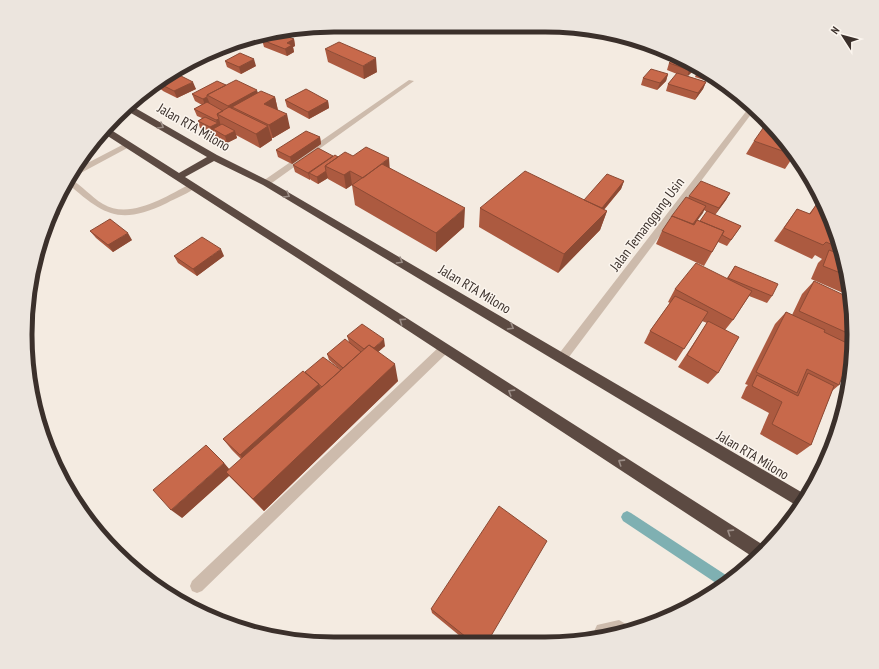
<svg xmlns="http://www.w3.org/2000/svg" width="879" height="669" viewBox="0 0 879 669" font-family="'PT Sans Narrow',sans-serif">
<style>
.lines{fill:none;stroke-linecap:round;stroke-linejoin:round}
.stream{fill:#7fb0b2;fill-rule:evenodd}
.lane{fill:#cdbbac;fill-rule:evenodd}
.street{fill:#cdbbac;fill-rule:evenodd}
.highway{fill:#5c4a42;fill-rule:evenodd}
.wall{fill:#ac5a40;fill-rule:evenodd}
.shaded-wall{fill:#8c4a34}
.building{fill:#c8694b;stroke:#8c4a34}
.oneway{stroke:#9c8e87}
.labels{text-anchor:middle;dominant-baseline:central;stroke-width:3;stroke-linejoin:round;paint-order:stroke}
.street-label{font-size:14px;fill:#3b302b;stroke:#fbf5ee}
.rim{fill:none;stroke:#3b302b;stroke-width:5}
</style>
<rect width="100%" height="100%" fill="#f4ebe1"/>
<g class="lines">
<path class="stream" d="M627 511 631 513 732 579 722 587 623 521 621 517 623 513Z"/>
<path class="lane" d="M619 620 631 627 632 630 592 640 591 638 597 625Z"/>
<path class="street" d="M294 31 236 49 178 70H174C189 59 277 29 294 31Z
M409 80 414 81 269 185H263V181Z
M751 105 755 109 566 361 562 362 558 361 557 358 558 355Z
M126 143 133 145 77 175H73L78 168Z
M70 179C82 185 91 197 103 204 130 220 165 197 190 184H196L197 186C190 193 176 198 167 203 119 226 104 215 67 183Z
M444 345 448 346 449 349 448 352 202 591 197 593 192 591 190 586 192 581 440 346Z"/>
<path class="highway" d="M130 105 217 155 269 181 808 496 802 506 799 507 263 185 214 161 185 177 768 548 756 559 302 261 103 133 108 128 179 173 207 157 124 109Z"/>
</g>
<path class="wall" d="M270 33 260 39 253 36H254Z
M294 39 295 46 293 47 294 52 287 56 264 47 262 40Z
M325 49 377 72 364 79 328 62Z
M225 61 256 66 241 74 227 67Z
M669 63 696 68 687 76 706 82 703 89 695 100 666 91 668 84 677 74 667 70Z
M698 69 717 77 720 80 716 84 695 77Z
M173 72 177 74 178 75 196 89 177 98 163 91 162 90 155 86Z
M668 74 666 81 657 90 641 85 643 78Z
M226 85 258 93 275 97 278 110 290 128 273 138H272V140L260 148 236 135 237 138 227 143 215 136 214 134H213L200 128 198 121 202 118 197 116 194 109 202 105 195 101 192 94Z
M285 100 328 101 329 108 309 119 287 107Z
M320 137 321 144 292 164 278 157 276 150Z
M754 141 795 154 785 169 746 154Z
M333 156V157L353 156 390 168 464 227 436 252 355 205 352 185 346 189 328 179V178L318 184 311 180 310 179V180L295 172 293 165Z
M624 181 621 189 604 210 607 211 600 230 558 273 479 227 480 208 584 200Z
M730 193 726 200 715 215 741 226 727 246 718 242 704 266 656 244 662 231 688 198 689 196ZM704 210 707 212 700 221 697 220Z
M816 205 830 216 848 274 850 296 811 279 818 263 822 259 815 255 812 259 774 241 797 209 809 214Z
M90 231 132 240 113 252 96 238Z
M174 256H224L197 276 178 263Z
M735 266 772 296 767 303 749 296 733 320 725 330 718 373 708 384 678 367 707 323 702 321 676 361 644 343 650 331 670 303 668 302 675 289 727 278Z
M814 281 854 334 852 351 839 385 832 391 811 445 797 455 760 434 769 413 741 398 746 387 748 385 745 384 775 324 786 312 792 315 802 294Z
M347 336 385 346 378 352 398 381 264 511 229 476 182 518 224 463 230 470 241 459 232 450 223 439 305 373 341 370 329 360 327 354 349 342Z
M431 609 488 641H466L432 613Z"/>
<path class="shaded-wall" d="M270 33V34L260 39 259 35Z
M294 39 295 46 293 47 294 52 287 56 285 49 287 43Z
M376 58 377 72 364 79 363 66Z
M254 59 256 66 241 74 239 67Z
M693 67 696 68 687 77 689 70Z
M177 74 180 81 160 84 162 90 159 83Z
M668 74 666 81 657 90 660 83Z
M719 79 720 80 716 84Z
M193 82 196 89 177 98 174 91Z
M706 82 703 89 695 100 698 93Z
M257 90 261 103 232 107 236 118 233 120 228 106Z
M207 97 210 104 205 106 203 99Z
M275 97 278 111 264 104Z
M328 101 329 108 309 119 308 112Z
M287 114 290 128 273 138 269 125Z
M219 119 221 126 213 129 214 134H213L210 127 217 123 216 120Z
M268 126 272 140 260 148 256 134Z
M235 131 237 138 227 143 225 136Z
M320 137 321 144 292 164 290 157Z
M333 156 334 163 325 166 309 173 310 179V180L308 173Z
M389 158 390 172 363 178Z
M326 171 328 178 318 184 317 177Z
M350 171 352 185 346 189 344 175Z
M624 181 621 189 599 215 602 208Z
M730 193 726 200 715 215 719 208Z
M706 206 703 213 688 233 692 226Z
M54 207 60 214 49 220Z
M465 208 464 227 436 252V233Z
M607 211 600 230 558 273 564 254Z
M128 233 132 240 113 252 108 245Z
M221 249 224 256 197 276 193 269Z
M384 339 385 346 370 359 369 353Z
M395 364 398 381 264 511 253 499Z
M319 384 323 396 247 465 240 455Z
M224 463 232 473 182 518 171 510Z"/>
<path class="building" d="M277 33 294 39 287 43 292 45 285 49 262 40Z
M339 42 376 58 363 66 325 49Z
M240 53 254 59 239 67 225 61Z
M675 58 693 67 689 70 669 63Z
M651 69 668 74 660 83 643 78Z
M698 69 709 74 697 70Z
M173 72 177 74 159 83Z
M677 73 706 82 698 93 668 84Z
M179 75 193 82 174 91 160 84Z
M236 80 257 90 228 106 207 95Z
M217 81 226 85 207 95V97L203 99 192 94Z
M306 89 328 101 308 112 285 100Z
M261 91 275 97 264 104 287 114 269 125 232 107Z
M207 102 223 111 217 114 219 119 216 120 194 109Z
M229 107 268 126 256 134 217 114Z
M205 117 218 123 210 127 198 121Z
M768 121 795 154 794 155 754 141Z
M222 124 235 131 225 136 213 129Z
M306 131 320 137 290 157 276 150Z
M366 147 389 158 363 178 350 171 344 175 325 166 345 152 353 156Z
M318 148 333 156 308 173 293 165Z
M335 155 338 157 325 166 326 171 317 177 309 173Z
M382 164 465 208 436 233 352 185Z
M525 171 607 211 564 254 480 208Z
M607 174 624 181 602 208 584 200Z
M701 181 730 193 719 208 689 196Z
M686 197 706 206 693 224 672 216 671 217Z
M816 205 827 210 830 216 840 248 826 242 823 245 784 228 797 209 810 214Z
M707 211 741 226 731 240 722 235 724 231 700 221Z
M672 216 694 225 697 220 724 231 712 252 662 231Z
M110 219 128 233 108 245 90 231Z
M202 237 221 249 193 269 174 256Z
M829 250 842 255 848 276 823 266Z
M696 263 752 291 733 320 675 289Z
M735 266 778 284 772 296 728 278Z
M814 281 850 298 854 336 799 311Z
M675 296 708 312 684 349 650 331Z
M786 312 825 330 824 332 853 346 852 350 839 385 807 369 797 393 756 372Z
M708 321 739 337 718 373 687 355Z
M362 324 384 339 374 348 369 345 364 349 347 336Z
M345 339 361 352 343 368 327 354Z
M369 345 395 364 253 499 226 472Z
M323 357 341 370 322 387 305 372Z
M303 371 319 384 240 455 223 439Z
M808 373 834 386 811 445 772 424 782 402 752 386 757 375 798 396Z
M206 445 224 463 171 510 153 490Z
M499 506 547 541 488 641H471L431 609Z"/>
<defs><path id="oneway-chevron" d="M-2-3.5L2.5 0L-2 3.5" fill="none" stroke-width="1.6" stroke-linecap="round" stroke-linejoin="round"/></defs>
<g class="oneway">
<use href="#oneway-chevron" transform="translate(161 126) rotate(30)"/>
<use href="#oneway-chevron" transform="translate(287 195) rotate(30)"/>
<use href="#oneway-chevron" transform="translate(400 261) rotate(31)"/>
<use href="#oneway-chevron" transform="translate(402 321) rotate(-146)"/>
<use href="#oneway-chevron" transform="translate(511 327) rotate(31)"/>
<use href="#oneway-chevron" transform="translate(511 392) rotate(-148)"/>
<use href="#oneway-chevron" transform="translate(621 462) rotate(-147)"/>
<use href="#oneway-chevron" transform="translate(730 532) rotate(-147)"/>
</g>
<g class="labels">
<g class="street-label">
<text transform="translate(194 127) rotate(30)">Jalan RTA Milono</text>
<text transform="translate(647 224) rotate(-53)">Jalan Temanggung Usin</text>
<text transform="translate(475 289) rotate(31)">Jalan RTA Milono</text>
<text transform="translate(753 455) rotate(31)">Jalan RTA Milono</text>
</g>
</g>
<path d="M0 0H879V669H0ZM334 32H545A302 302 0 0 1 847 334V335A302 302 0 0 1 545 637H334A302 302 0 0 1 32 335V334A302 302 0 0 1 334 32Z" fill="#ece5de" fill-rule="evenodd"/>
<path class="rim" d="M334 32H545A302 302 0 0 1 847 334V335A302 302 0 0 1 545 637H334A302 302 0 0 1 32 335V334A302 302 0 0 1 334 32Z"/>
<g transform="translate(843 36) rotate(306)" stroke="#fbf5ee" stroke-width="3" paint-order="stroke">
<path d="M0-3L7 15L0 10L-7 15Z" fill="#3b302b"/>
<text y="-6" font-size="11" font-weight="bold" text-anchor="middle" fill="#3b302b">N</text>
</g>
</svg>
